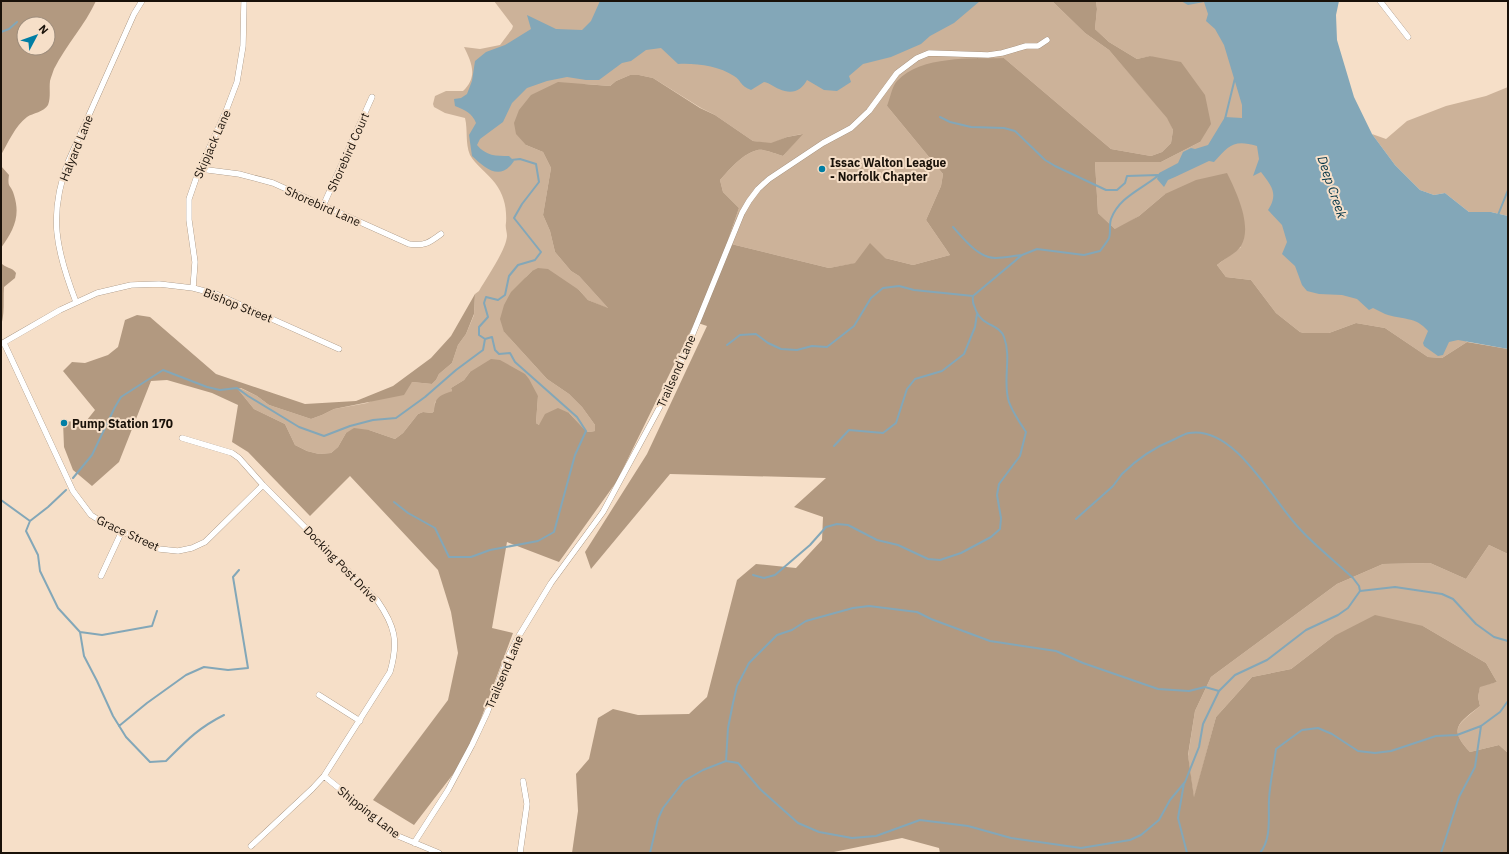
<svg xmlns="http://www.w3.org/2000/svg" width="1509" height="854" viewBox="0 0 1509 854" font-family="'IBM Plex Sans',sans-serif">
<style>
.green{fill:#ccb299}
.forest{fill:#b29980;fill-rule:evenodd}
.water{fill:#83a7b8}
.lines{fill:none;stroke-linecap:round;stroke-linejoin:round}
.stream{stroke:#83a7b8;stroke-width:2}
.minor-casing{stroke:#947f6a;stroke-width:6}
.minor{stroke:#fff;stroke-width:5.5}
.poi-dot{fill:#007ea4;stroke:#f6dfc8;stroke-width:1.5}
.labels{text-anchor:middle;dominant-baseline:central;stroke-width:4;stroke-linejoin:round;paint-order:stroke}
.street-label{font-size:12px;fill:#191109;stroke:#f6dfc8}
.poi-label{font-size:12px;font-weight:bold;fill:#191109;stroke:#f6dfc8;text-anchor:start}
.water-label{font-size:13px;font-style:italic;fill:#003346;stroke:#f6dfc8}
</style>
<rect width="100%" height="100%" fill="#f6dfc8"/>
<path class="green" d="M494 1H1052L1085 33 1109 50 1168 118 1173 130 1171 143 1162 152 1151 156 1111 149 1004 58 887 106 943 174 941 186 926 220 950 255 913 265 885 258 829 268 727 243 739 208 723 192 720 180C730 169 743 153 758 150 764 149 776 154 783 156L802 134 787 137 771 144 753 141 715 115 701 108 653 78 639 75H630L616 81 610 86 585 84 526 145 543 152 551 168 543 215 550 231 555 252 571 271 579 276 609 309 588 300 579 290 532 271 526 277 504 332 547 379 569 394 582 407 595 425V431L589 432 586 431 569 413 539 425 536 423 538 396 470 372 464 380 451 388 452 391 435 402 434 411 432 413 423 412 418 414 403 433 395 439 369 430 346 433 338 447 331 453 319 454 307 451 295 445 285 424 254 409 237 388H240L257 396 269 405 311 419 322 415 334 409 367 403 412 382 432 384 436 380 439 374 452 363 458 345 466 334 474 315 475 294 479 291C487 277 506 250 507 236 507 232 505 227 506 223 507 208 504 195 495 183 488 174 475 164 470 155 465 143 468 130 465 118L445 113 434 107 433 104 435 96 446 91H463C478 77 472 63 464 47L480 49 500 45 512 29 513 26Z
M1096 1H1222L1438 313 1467 342 1442 358 1428 357 1385 328 1356 323 1329 333H1304L1300 332 1276 313 1251 280 1226 277 1217 265 1241 247 1165 194 1139 216 1116 230 1098 213 1095 162H1161L1200 142 1151 56 1137 59 1109 42 1095 29 1097 9Z
M1508 87V216L1491 212H1469L1445 193 1434 195 1420 190 1395 165 1372 134 1386 139 1407 121 1446 106 1486 96Z
M1489 545 1508 554V753L1499 745 1470 752C1447 728 1459 724 1480 706L1478 697 1480 686 1497 682 1486 663 1423 626 1334 636 1291 669 1252 677 1216 717 1194 799 1188 756 1195 711 1211 677 1337 584 1383 564 1430 563 1466 579Z"/>
<path class="forest" d="M1 1H96C85 25 66 45 54 69 53 72 51 77 50 81 49 89 51 97 48 105 44 112 33 113 27 117 15 126 8 143 1 155ZM24 24H48V48H24Z
M1052 1H1096L1097 9 1095 29 1109 42 1137 59 1150 56 1181 62 1205 95 1211 124 1200 142 1161 162H1095L1098 213 1115 229 1139 216 1165 194 1196 180 1227 173C1236 191 1253 226 1241 246 1237 253 1224 259 1217 265L1226 277 1251 280 1276 313 1300 332 1304 333H1329L1356 323 1385 328 1428 357 1442 358 1467 342 1508 349V554L1489 545 1466 579 1430 563 1383 564 1337 584 1211 677 1195 711 1188 755 1194 797 1216 717 1252 677 1291 669 1334 636 1375 615 1423 626 1486 663 1497 682 1480 687 1478 697 1480 706C1459 723 1447 728 1470 752L1499 745 1508 753V853H940L939 848 902 838 829 853H572L578 811 576 774 589 759 598 718 613 709 638 715 689 714 707 697 737 580 756 564 796 568 822 540 823 517 794 507 826 478 670 474 591 569 585 552 647 454 707 326 695 322 617 481 559 562 507 542 492 628 513 633 467 756 414 825 373 800 448 700 458 653 451 612 438 570 350 476 310 516 248 452 232 442 238 405 212 393 167 380 151 381 119 462 92 486 73 470 64 447 63 422 87 420 95 410 63 371 72 362 85 363 108 355 118 347 125 320 137 315 150 317 216 374 305 404 356 401 393 386 431 358 451 336 475 294 474 314 466 334 458 345 452 363 439 374 436 380 432 384 412 382 404 395 334 409 322 415 311 419 269 405 257 396 241 388H237L254 409 285 424 295 445 307 451 319 454 331 453 338 447 346 433 354 428 369 430 395 439 403 433 418 414 423 412 432 413 434 411C435 397 439 396 452 391L451 388 464 380 470 372 491 359 500 360 525 374 529 379 538 396 536 423 539 425 545 414 558 408 569 413 586 431 589 432 595 431V425L582 407 569 394 547 379 504 332 500 319 504 305 511 292 532 271 538 268 548 269 579 290 588 300 608 308 579 276 571 271 555 252 550 231 543 215 551 168 543 152 526 145 516 134 514 123 519 110 531 95 558 82 610 86 616 81 630 75H639L653 78 700 108 715 115 753 141 771 143 787 137 803 134 783 156C776 154 764 149 758 150 743 153 730 169 720 180L723 192 739 208 727 243 829 268 855 263 870 243 885 258 913 265 950 255 926 220 941 186 943 174 887 106C890 99 892 86 897 81 922 55 971 59 1004 58L1111 149 1151 156 1162 152 1171 143 1173 130 1167 118 1109 50 1085 33Z
M1 166 9 175C7 189 11 184 14 195 21 217 13 231 1 248Z
M1 263C5 268 12 267 16 273L15 278 4 287C3 300 5 313 1 326Z"/>
<path class="water" d="M600 1H980L954 23 930 36 921 44 891 57 863 64 849 76 851 82 837 91 824 90 807 80C801 91 792 95 779 89 774 87 770 83 764 82L751 90C739 85 742 81 734 76 719 66 696 63 678 64L661 48 646 50 631 61 622 63 599 80H586L567 77 547 81 527 88 512 103 503 122 480 139 477 145C486 156 496 156 509 156L514 161C500 182 485 168 472 156L469 135 476 123C472 113 465 110 455 106L454 99 461 98 467 94 472 81 475 61 486 52 505 45 531 29 527 15 556 29 582 30 591 21Z
M1181 1H1339L1336 15 1337 40 1354 97 1372 134 1395 165 1420 190 1434 195 1445 193 1469 212H1491L1508 216V349L1458 340 1449 342 1443 355 1438 356 1424 346 1423 343 1428 331C1416 316 1401 320 1385 314 1381 312 1377 310 1373 308L1369 310 1357 299 1342 295 1319 294 1307 291 1302 285 1295 266 1282 254 1287 242 1282 225 1268 210C1279 194 1271 185 1261 172L1253 176 1259 159 1257 146C1234 139 1229 145 1214 162L1209 161 1175 177 1168 180 1164 187 1157 179 1159 173 1178 163 1183 152 1191 148 1195 149 1208 145 1225 117 1242 118V105L1224 45 1215 29 1206 21 1208 14 1204 2 1188 5Z"/>
<g class="lines">
<path class="stream" d="M1 32 9 29 17 22
M940 117 950 122 971 127 1004 128 1015 131 1045 160 1055 166 1106 190H1117L1125 183 1127 176 1158 175
M1225 119 1235 78
M1498 215 1508 190
M953 227C963 238 979 259 996 258 1004 258 1013 256 1022 255
M727 345 740 335 756 334 768 343 781 349 797 350 812 346 827 347 854 326 871 298 883 288 899 286 914 290 973 296 1022 255 1037 249 1084 255 1100 251C1103 247 1107 242 1109 238 1111 232 1109 225 1111 219 1119 197 1142 189 1159 175
M834 446 849 430 883 433 896 423 907 389 915 379 942 371 964 354 975 327 977 314
M73 478 92 455 115 407 121 397 163 370 207 387 220 390 237 388 248 396 299 427 324 436 350 426 373 420 396 418 425 397 456 370 483 350 485 339
M66 490 48 507 30 521 26 531 38 555 40 571 58 608 80 632 84 656 97 681 113 716 126 737 150 762 166 761C186 741 198 728 224 715
M1 500 30 521
M394 502 408 513 435 528 449 557H471L490 550 538 541 554 532 575 455 586 431 577 417 515 362 510 353 499 354 495 350 492 337 485 339 479 335V327L488 317 484 303 486 297 498 300 505 295 509 276 518 265 535 260 541 252 514 218 522 204 539 182 536 164 520 159 511 160
M1076 519C1088 508 1101 497 1113 486 1116 482 1119 478 1122 474 1137 459 1155 447 1175 439 1179 437 1184 434 1189 433 1235 425 1272 500 1299 528 1315 546 1335 561 1353 578L1359 586 1360 591
M753 575 764 578 775 575 810 545 826 527 837 524 848 525 877 540 898 545 928 559 940 560 961 553 991 537 1000 529 1001 518 997 495 999 484 1020 456 1026 432C1020 423 1013 413 1009 402 1002 382 1012 358 1004 337 999 323 981 327 975 308 973 304 972 301 973 296
M80 632 102 635 152 626 157 611
M119 726 147 703 186 675 204 667 228 670 248 668 233 577 239 570
M726 761 728 728 733 703 737 686 749 663 777 635 792 630 806 621 853 608 869 606 917 612 931 619 990 641 1056 651 1083 663 1158 689 1189 691 1205 687 1219 691
M1184 783 1178 818 1187 853
M650 853 658 819 663 808 684 781 703 770 726 761 738 763 760 789 798 823 819 832 852 838 876 836 920 820 968 826 1011 838 1081 848 1130 840 1141 835 1159 820 1170 800 1185 782 1199 747 1203 724 1219 691 1235 675 1267 660 1306 630 1338 615 1348 608 1360 591 1395 587 1442 594 1453 599 1476 624 1494 637 1508 641
M1260 853C1272 838 1268 817 1269 799 1270 782 1274 765 1276 749L1302 730 1318 728 1332 734 1358 751 1375 753 1391 751 1436 736 1457 735 1481 726 1500 712 1508 701
M1441 853 1459 797 1475 767 1481 726"/>
<defs>
<path id="minor" d="M1380 1 1408 37
M200 169 239 174 273 183 409 244C425 246 429 243 441 234
M323 206 372 97
M193 288 195 262 189 220V199L198 173 226 111 237 82 243 46 244 1
M76 302C56 250 48 215 68 162L134 14 142 1
M4 343 73 491 91 515 102 522 159 549 178 551 192 548 205 542 263 485
M1 344 60 310 97 293 131 285 159 284 193 288 216 294 339 349
M182 438 232 453 239 458 263 485 377 600C395 626 399 641 390 672L324 776 312 789 251 846
M101 576 122 531
M319 695 360 721
M324 776 398 836 439 853
M414 843 448 790 472 745 487 713 508 657 517 639 551 583 603 512 663 401 685 353 742 213 749 201 758 189 769 179 823 143 851 128 869 111 897 73 917 58 929 53 988 55 1002 53 1026 46H1038L1047 40
M520 853 527 804 523 781"/>
</defs>
<use href="#minor" class="minor-casing"/>
<use href="#minor" class="minor"/>
</g>
<g class="poi-dot">
<circle cx="822" cy="169" r="4"/>
<circle cx="64" cy="423" r="4"/>
</g>
<g class="labels">
<g class="street-label">
<text transform="translate(212 144) rotate(-66)">Skipjack Lane</text>
<text transform="translate(76 148) rotate(-68)">Halyard Lane</text>
<text transform="translate(348 152) rotate(-66)">Shorebird Court</text>
<text transform="translate(323 206) rotate(24)">Shorebird Lane</text>
<text transform="translate(238 305) rotate(22)">Bishop Street</text>
<text transform="translate(676 371) rotate(-66)">Trailsend Lane</text>
<text transform="translate(128 533) rotate(25)">Grace Street</text>
<text transform="translate(341 564) rotate(46)">Docking Post Drive</text>
<text transform="translate(504 672) rotate(-67)">Trailsend Lane</text>
<text transform="translate(369 812) rotate(38)">Shipping Lane</text>
</g>
<g class="poi-label">
<text x="830" y="162">Issac Walton League<tspan x="830" dy="14">- Norfolk Chapter</tspan></text>
<text x="72" y="423">Pump Station 170</text>
</g>
<g class="water-label">
<text transform="translate(1332 187) rotate(71)">Deep Creek</text>
</g>
</g>
<rect width="1509" height="854" fill="none" stroke="#191109" stroke-width="4"/>
<g transform="translate(36 36) rotate(49)"><circle r="19" fill="#f6dfc8" stroke="#9e8d7c"/>
<path d="M0-3L7 15L0 10L-7 15Z" fill="#007ea4"/>
<text y="-6" font-size="11" font-weight="bold" text-anchor="middle" fill="#191109">N</text>
</g>
</svg>
